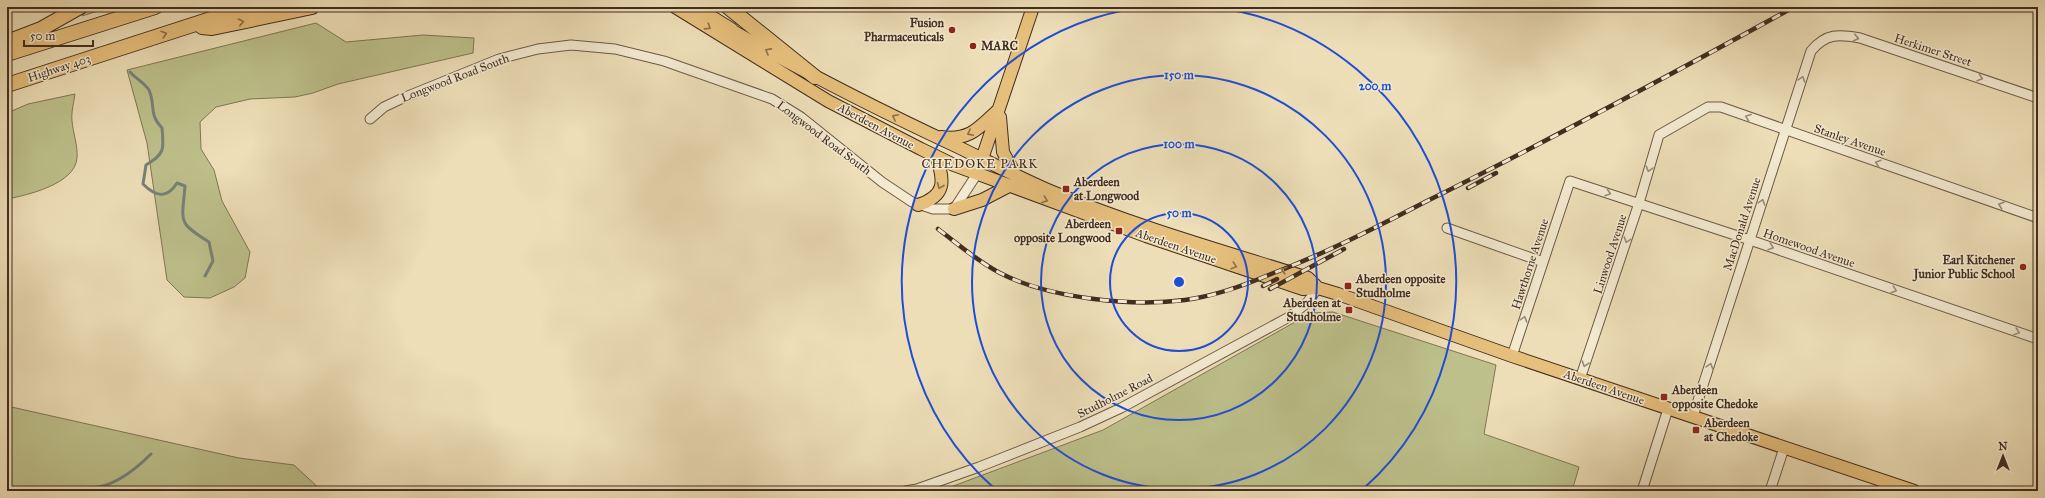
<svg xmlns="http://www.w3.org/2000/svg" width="2045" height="498" viewBox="0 0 2045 498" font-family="'IM FELL Great Primer',serif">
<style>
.green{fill:#bdc08b;stroke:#807656}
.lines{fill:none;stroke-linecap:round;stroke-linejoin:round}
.stream{stroke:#778279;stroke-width:3}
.minor-casing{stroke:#6d5946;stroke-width:11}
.major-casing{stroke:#422d20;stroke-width:14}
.highway-casing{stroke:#422d20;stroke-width:16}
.minor{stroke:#f3ead0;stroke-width:9}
.major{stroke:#e6bf7c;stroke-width:12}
.highway{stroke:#e6bf7c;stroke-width:14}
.rail-casing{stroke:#422d20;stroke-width:4.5}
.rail{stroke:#f3ead0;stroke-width:3;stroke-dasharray:9;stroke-linecap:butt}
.oneway{stroke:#8c6f49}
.oneway2{stroke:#9a8c78}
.ring{fill:none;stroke:#1d4ed8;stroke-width:2}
.poi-dot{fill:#8f2418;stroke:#f3ead0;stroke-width:1.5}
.labels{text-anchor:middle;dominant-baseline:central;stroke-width:3;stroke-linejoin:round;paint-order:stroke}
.poi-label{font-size:12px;font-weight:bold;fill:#422d20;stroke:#f3ead0;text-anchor:start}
.street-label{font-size:12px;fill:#422d20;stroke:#f3ead0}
.neighbourhood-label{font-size:13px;letter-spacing:1px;fill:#422d20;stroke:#f3ead0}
.centre{fill:#1d4ed8;stroke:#f3ead0;stroke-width:2}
.ring-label{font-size:12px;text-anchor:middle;font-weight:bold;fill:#1d4ed8;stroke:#f3ead0;stroke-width:3;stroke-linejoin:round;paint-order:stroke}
</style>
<rect width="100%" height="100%" fill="#eddeb7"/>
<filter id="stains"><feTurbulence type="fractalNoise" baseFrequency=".005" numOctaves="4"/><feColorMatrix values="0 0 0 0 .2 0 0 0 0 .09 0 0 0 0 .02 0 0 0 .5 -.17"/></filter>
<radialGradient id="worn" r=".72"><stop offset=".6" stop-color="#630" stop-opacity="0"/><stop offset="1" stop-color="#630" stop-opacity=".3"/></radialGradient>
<path class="green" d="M90 7H111L82 16Z
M316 23 346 42 423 35 474 38 473 53 338 84 313 93 295 97 250 99 216 107 200 122 201 149 214 170 222 201 250 252 245 278 234 287 210 298 184 297 167 280 147 143 127 70Z
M75 94C74 102 71 112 72 121 73 133 78 146 77 158 75 184 28 195 7 199V113L28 104Z
M1333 312 1496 365 1484 434 1579 467 1572 491H940L1103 430 1311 313Z
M7 406 239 458 294 465 322 491H7Z"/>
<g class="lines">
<path class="stream" d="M7 12 19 7
M130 72C135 78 145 83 149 90 156 106 148 113 162 128 164 149 165 154 146 165L143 184C156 197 167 199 177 183L185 186C182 223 177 222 209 242L213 261 205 276
M89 491V488C113 488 135 470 151 454"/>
<defs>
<path id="minor" d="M370 119 384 107 403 98 499 59 538 49 571 45 615 49 664 61 772 99 801 117 882 182 912 202 933 209H954L977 174
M1447 228 1543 262
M1512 356 1570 181 1750 240 2038 339
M1580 379 1639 203 1659 135 1708 107H1721L2038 218
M1693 416 1811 51C1826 33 1839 34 1860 38L2038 98
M905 491 917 489 979 467 1080 427 1121 408 1289 317 1306 304 1318 288
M1642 491 1668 409
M1770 491 1784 448"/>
<path id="major" d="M675 7 828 101 921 149 954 165 1146 236 1303 289 1318 288 1338 294 1512 356 1914 491
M731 30C804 72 879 110 956 146 987 161 1018 177 1050 191 1134 226 1222 251 1308 278L1318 288
M1000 117 1003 152 1015 174
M941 137C969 141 979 128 997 111
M980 165 1033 7
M918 205C946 196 945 181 936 156
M954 209 982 200 1009 186"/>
<path id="highway" d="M694 7 731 30
M728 7 815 77
M202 27 212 28 312 7
M7 42 41 29 80 7
M7 54 155 7
M7 85 248 7"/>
</defs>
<use href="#minor" class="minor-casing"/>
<use href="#major" class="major-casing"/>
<use href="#highway" class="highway-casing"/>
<use href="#minor" class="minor"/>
<use href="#major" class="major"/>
<use href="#highway" class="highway"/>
<defs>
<path id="rail" d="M1468 188 1496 173
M938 229C958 244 977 261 1000 273 1048 298 1131 307 1185 300 1215 296 1243 286 1271 274 1324 254 1375 228 1425 202 1550 140 1672 74 1794 7
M1263 286 1277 279
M1270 289 1344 249"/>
</defs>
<use href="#rail" class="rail-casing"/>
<use href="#rail" class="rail"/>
</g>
<defs><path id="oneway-chevron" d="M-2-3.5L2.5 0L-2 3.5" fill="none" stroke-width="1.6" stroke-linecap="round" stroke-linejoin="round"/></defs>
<g class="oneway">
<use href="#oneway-chevron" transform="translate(241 22) rotate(-12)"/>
<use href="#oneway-chevron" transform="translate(708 27) rotate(32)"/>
<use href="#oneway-chevron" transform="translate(164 34) rotate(-18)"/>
<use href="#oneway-chevron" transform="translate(768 51) rotate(-151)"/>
<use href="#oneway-chevron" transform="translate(895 117) rotate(-153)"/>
<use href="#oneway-chevron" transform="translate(970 133) rotate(153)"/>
<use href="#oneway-chevron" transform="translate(940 186) rotate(112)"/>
<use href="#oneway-chevron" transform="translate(1045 200) rotate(20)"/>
<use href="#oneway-chevron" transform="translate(1234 266) rotate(19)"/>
<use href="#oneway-chevron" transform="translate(1284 270) rotate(-163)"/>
</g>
<g class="oneway2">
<use href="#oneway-chevron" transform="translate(1856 38) rotate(13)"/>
<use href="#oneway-chevron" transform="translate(1980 78) rotate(18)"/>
<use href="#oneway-chevron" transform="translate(1802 79) rotate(-72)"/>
<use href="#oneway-chevron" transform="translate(1748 117) rotate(-160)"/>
<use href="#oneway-chevron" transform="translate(1878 163) rotate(-161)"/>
<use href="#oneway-chevron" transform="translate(1649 169) rotate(106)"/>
<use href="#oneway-chevron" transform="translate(1608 193) rotate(18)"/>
<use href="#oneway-chevron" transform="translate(1762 202) rotate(-72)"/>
<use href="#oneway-chevron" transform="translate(2001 205) rotate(-161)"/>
<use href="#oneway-chevron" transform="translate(1627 240) rotate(108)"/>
<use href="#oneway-chevron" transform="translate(1771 247) rotate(19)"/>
<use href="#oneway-chevron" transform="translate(1894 290) rotate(19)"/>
<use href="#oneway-chevron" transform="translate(1524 319) rotate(-72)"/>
<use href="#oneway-chevron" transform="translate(2017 332) rotate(19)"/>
<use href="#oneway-chevron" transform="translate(1585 364) rotate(108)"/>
<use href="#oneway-chevron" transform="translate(1710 366) rotate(-72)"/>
</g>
<g class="ring">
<circle cx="1179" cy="282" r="69"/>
<circle cx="1179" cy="282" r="138"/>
<circle cx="1179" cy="282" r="207"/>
<path d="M995 489A277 277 0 0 1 1145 7M1213 7A277 277 0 0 1 1363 489"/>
</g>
<g class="poi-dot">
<circle cx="952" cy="30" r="4"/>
<circle cx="973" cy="46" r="4"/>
<rect x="1062" y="185" width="8" height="8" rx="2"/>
<rect x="1115" y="227" width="8" height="8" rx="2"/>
<circle cx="2023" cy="267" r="4"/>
<rect x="1344" y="282" width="8" height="8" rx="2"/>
<rect x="1345" y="306" width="8" height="8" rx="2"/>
<rect x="1660" y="393" width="8" height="8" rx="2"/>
<rect x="1692" y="426" width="8" height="8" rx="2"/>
</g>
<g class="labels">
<g class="poi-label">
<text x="944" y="23" text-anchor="end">Fusion<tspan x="944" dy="14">Pharmaceuticals</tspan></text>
<text x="981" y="46">MARC</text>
<text x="1074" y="182">Aberdeen<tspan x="1074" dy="14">at Longwood</tspan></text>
<text x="1111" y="224" text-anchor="end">Aberdeen<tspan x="1111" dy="14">opposite Longwood</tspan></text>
<text x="2015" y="260" text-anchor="end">Earl Kitchener<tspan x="2015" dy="14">Junior Public School</tspan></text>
<text x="1356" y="279">Aberdeen opposite<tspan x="1356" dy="14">Studholme</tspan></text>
<text x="1341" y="303" text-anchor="end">Aberdeen at<tspan x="1341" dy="14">Studholme</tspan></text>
<text x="1672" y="390">Aberdeen<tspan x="1672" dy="14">opposite Chedoke</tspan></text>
<text x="1704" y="423">Aberdeen<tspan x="1704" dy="14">at Chedoke</tspan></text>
</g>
<g class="street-label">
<text transform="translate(1933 50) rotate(18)">Herkimer Street</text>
<text transform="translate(59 68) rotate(-18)">Highway 403</text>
<text transform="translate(455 78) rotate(-21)">Longwood Road South</text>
<text transform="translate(876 126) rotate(28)">Aberdeen Avenue</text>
<text transform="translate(824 138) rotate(37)">Longwood Road South</text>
<text transform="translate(1850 140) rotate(19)">Stanley Avenue</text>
<text transform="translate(1742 224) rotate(-72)">MacDonald Avenue</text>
<text transform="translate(1176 246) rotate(19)">Aberdeen Avenue</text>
<text transform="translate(1809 248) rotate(19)">Homewood Avenue</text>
<text transform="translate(1610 254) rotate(-72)">Linwood Avenue</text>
<text transform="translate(1530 264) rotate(-72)">Hawthorne Avenue</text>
<text transform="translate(1604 387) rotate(19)">Aberdeen Avenue</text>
<text transform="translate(1115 396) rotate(-27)">Studholme Road</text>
</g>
<g class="neighbourhood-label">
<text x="980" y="164">CHEDOKE PARK</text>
</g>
</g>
<circle cx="1179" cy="282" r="6" class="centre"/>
<g class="ring-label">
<text x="1179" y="79">150 m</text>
<text x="1375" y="90">200 m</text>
<text x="1179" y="148">100 m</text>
<text x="1179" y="217">50 m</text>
</g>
<rect width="2045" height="498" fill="none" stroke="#eddeb7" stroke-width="24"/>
<rect x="8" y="8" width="2029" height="482" fill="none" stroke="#422d20" stroke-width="2"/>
<rect x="12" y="12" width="2021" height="474" fill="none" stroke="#422d20"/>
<g transform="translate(2003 456)" stroke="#f3ead0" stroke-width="3" paint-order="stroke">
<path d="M0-3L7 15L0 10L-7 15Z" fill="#422d20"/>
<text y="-6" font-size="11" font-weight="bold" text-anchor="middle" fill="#422d20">N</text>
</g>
<path d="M24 40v6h69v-6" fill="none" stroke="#422d20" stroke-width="2"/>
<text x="30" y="40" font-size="12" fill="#422d20" stroke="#f3ead0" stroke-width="3" paint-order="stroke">50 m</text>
<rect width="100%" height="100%" filter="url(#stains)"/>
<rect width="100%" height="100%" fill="url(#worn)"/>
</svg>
